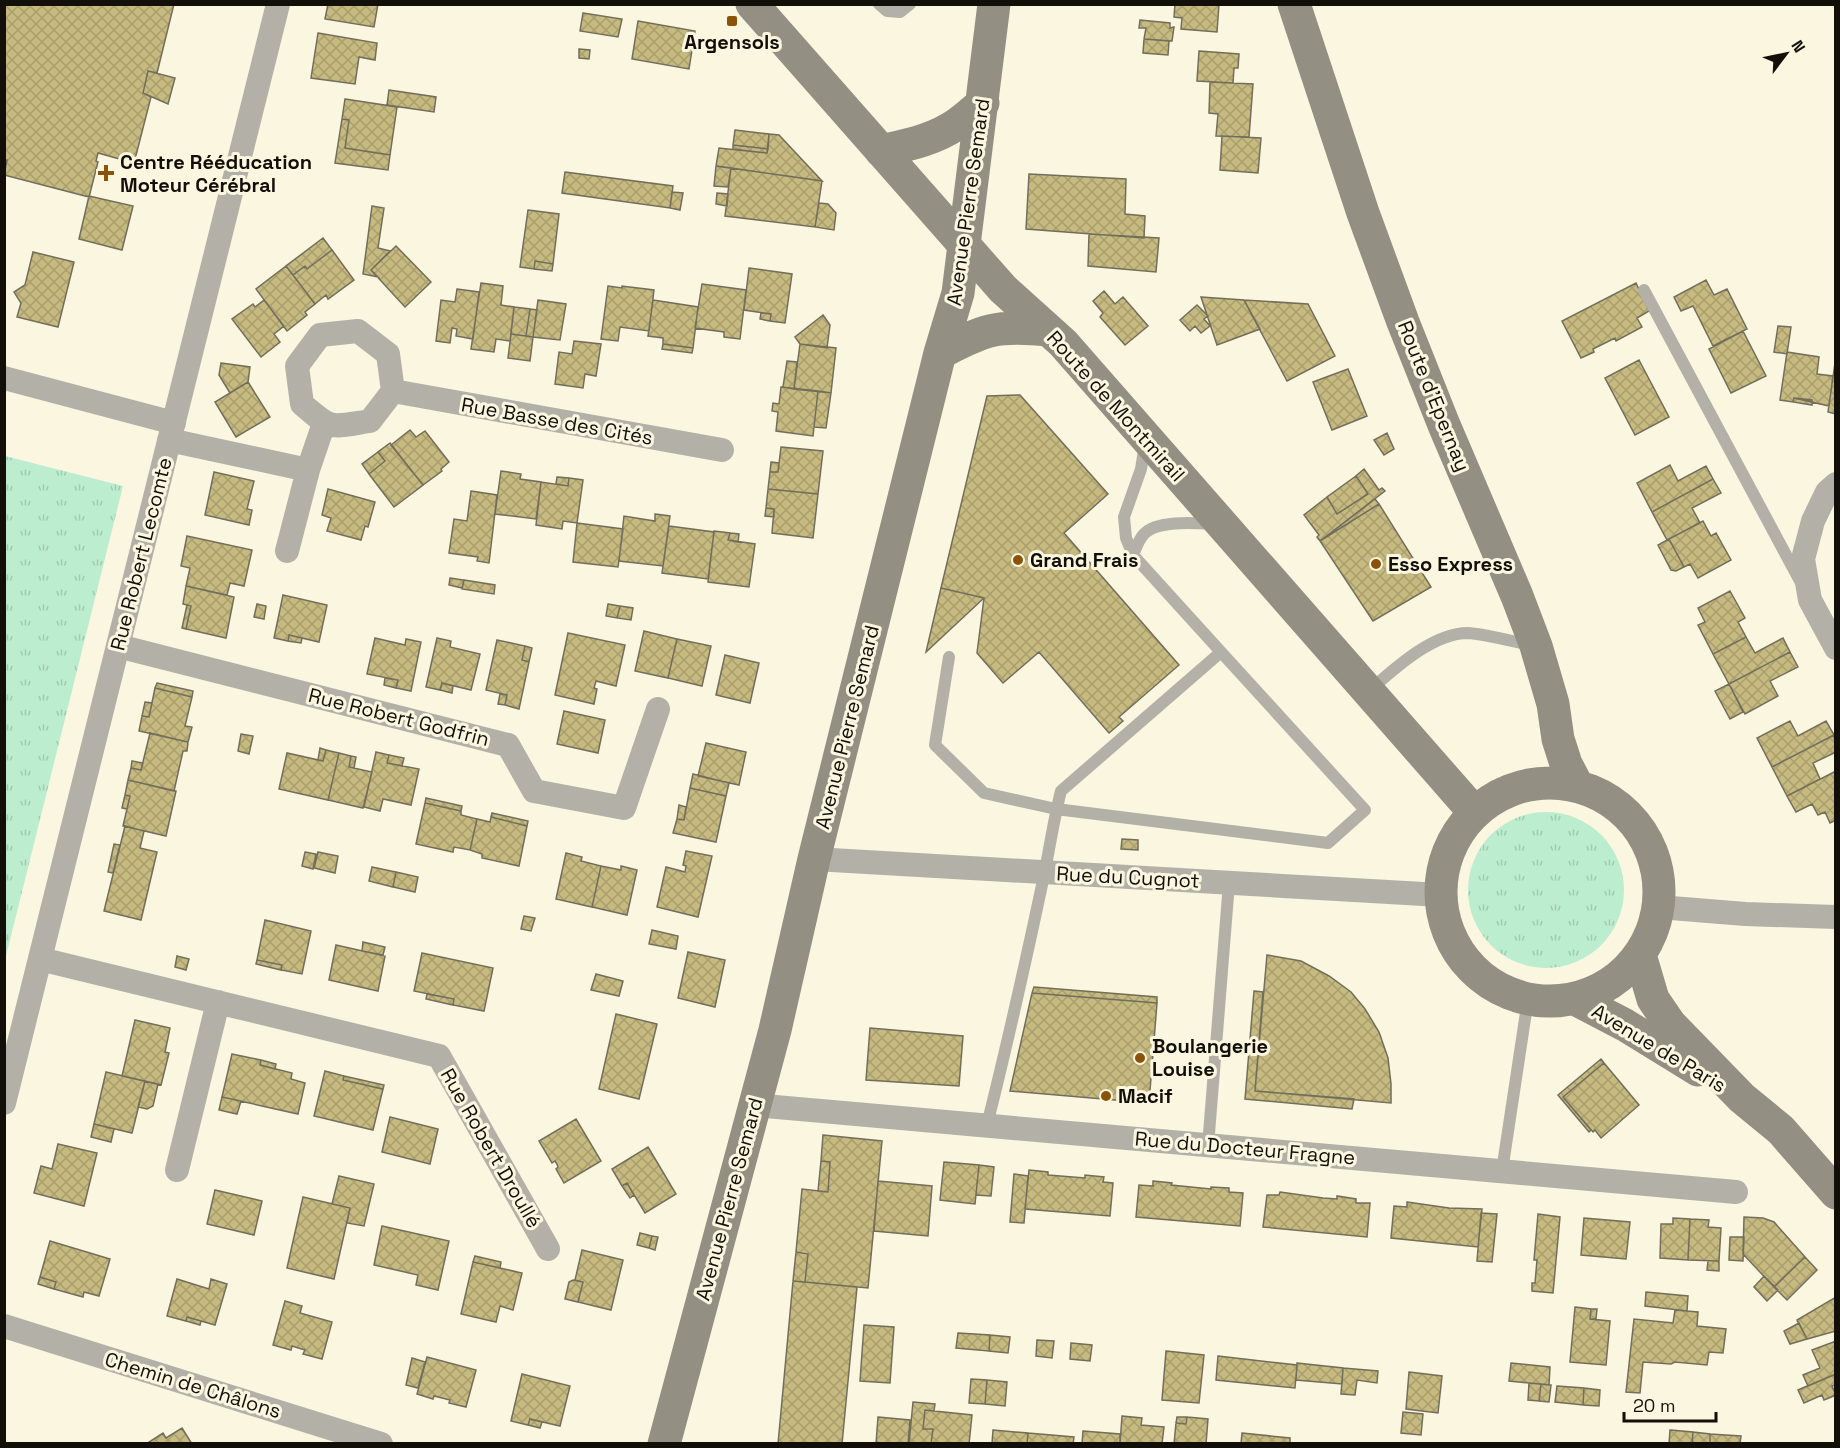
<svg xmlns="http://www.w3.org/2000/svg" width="1840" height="1448" viewBox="0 0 1840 1448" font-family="'Space Grotesk',sans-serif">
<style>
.park{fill:url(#park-tufts)}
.building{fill:url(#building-cross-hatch);stroke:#726e5b;stroke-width:1.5}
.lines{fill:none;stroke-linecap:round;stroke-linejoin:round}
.service{stroke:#b3b1a7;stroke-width:12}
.minor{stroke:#b3b1a7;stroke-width:24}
.secondary{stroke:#938f82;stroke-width:33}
.poi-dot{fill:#8b5309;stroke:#fbf6e0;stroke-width:2}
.labels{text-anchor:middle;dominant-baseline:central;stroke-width:6;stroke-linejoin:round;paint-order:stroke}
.poi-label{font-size:20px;font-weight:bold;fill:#110f08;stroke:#fbf6e0;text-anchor:start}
.street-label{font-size:20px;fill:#110f08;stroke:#fbf6e0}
</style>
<defs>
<pattern id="park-tufts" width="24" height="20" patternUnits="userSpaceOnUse" patternTransform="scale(1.5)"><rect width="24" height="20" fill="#bcedcf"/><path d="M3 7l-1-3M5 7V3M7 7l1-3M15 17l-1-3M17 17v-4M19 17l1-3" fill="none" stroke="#a1cab0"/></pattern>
<pattern id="building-cross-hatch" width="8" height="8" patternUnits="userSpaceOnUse" patternTransform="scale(1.5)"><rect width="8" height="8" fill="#c6ba80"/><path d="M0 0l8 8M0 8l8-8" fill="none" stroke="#a99f6d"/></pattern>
</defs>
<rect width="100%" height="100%" fill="#fbf6e0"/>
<path class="park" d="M5 456 123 486 5 960 4 456Z
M1468 890a78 78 0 1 1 156 0a78 78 0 1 1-156 0Z"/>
<path class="building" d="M4 4H174L157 73 148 71 143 93 151 97 134 163 98 153 96 161 98 162 89 197 4 175 7 160H4Z
M328 4H378L374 27 325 19Z
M1175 4H1219L1217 32 1181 29 1182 18 1174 17Z
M583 13 622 19 618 37 580 31Z
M1140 20 1170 23V28L1174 27 1172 41 1144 39 1146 28H1139Z
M638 21 695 31 689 69 632 59Z
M318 33 377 43 375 60 359 57 355 84 311 78Z
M1144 39 1169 41 1168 55 1143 53Z
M579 49 590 50 589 59 579 58Z
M1199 51 1239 54 1238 68H1234L1233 83 1197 81Z
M148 71 175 78 168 104 143 93Z
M1210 82 1253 84 1249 137 1216 136 1218 114 1209 113Z
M389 90 436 97 434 112 387 105Z
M345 99 397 107 390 155 345 148 349 120 342 119Z
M342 119 349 120 345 148 390 155 388 170 335 163Z
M735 130 769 134 768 149 733 145Z
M769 134 779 135 822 181 716 166 719 148 767 153Z
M1222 136 1261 138 1258 173 1220 170Z
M733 145 768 149 767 153 733 149Z
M716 166 731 168 728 187 714 186Z
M731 168 822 181 815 227 725 216Z
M565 172 673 186 670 208 562 193Z
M1029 174 1126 179 1125 214 1145 216 1144 238 1026 229Z
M672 192 683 193 680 210 670 208Z
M717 193 728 194 727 206 716 204Z
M89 196 133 206 122 250 79 239Z
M819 203 828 204 836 213 834 230 815 227Z
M372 206 384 208 378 248 390 251 371 270 378 277 363 274Z
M528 210 559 214 553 264 535 261 534 269 520 267Z
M1089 234 1159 238 1156 272 1088 266Z
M323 238 332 250 307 269 305 266 293 275 286 266Z
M396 246 431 282 405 307 371 270Z
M332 250 354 280 328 299 326 295 315 304 293 275 305 266 307 269Z
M33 252 74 262 58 327 17 317 21 303 14 292 25 285Z
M535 261 553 264 552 271 534 269Z
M286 266 315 304 305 312 307 315 287 331 256 289Z
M749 268 792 274 785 323 770 321 771 314 744 310Z
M1706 280 1714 295 1727 289 1747 329 1713 346 1693 306 1681 311 1674 297Z
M481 283 503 286 501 305 514 307 510 341 496 339 494 352 471 349Z
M1636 283 1649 311 1637 318 1642 327 1616 341 1615 338 1593 349 1594 352 1581 358 1562 321Z
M702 284 746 290 740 339 724 337V332L695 328Z
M608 286 622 288V286L654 290 649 331 620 327 618 341 601 339Z
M457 289 479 292 473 339 456 336 457 329 452 328 450 343 436 341 441 300 455 302Z
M1104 291 1115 304 1123 297 1148 326 1125 345 1100 317 1103 313 1093 301Z
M1201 297 1244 300 1260 329 1217 345Z
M264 300 284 326 274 334 280 342 261 357 232 319 253 304 255 307Z
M538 300 566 304 560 340 533 337Z
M653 300 698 307 693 348 663 344V338L648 336Z
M1244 300 1308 304 1335 356 1287 381Z
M1197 305 1208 316 1204 319 1210 326 1201 333 1195 326 1190 331 1180 320Z
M514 307 530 309 526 336 511 334Z
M530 309 537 310 533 337 526 336Z
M761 313 771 314 770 321 760 319Z
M823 315 830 325 827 348 800 344 795 337Z
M1778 326 1791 327 1787 354 1774 352Z
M1743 331 1766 376 1731 393 1709 349Z
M511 334 533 337 530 361 508 358Z
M574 341 601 344 596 376 585 374 583 388 555 384 559 352 572 354Z
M663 344 693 348 692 353 662 349Z
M800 344 836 348 831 393 794 389Z
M1787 352 1819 357 1817 374 1833 376 1829 406 1794 398 1793 402 1780 400Z
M1639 360 1669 417 1635 435 1605 378Z
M787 361 797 362 794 389 783 387Z
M221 363 250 367 248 382 230 393 219 375Z
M1835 363H1836V414L1828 412Z
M1348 369 1367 416 1332 430 1313 382Z
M248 382 270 417 236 437 215 402Z
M781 387 818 391 813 436 776 431 778 412 772 411 773 403 779 404Z
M818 391 831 393 826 428 814 427Z
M1020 395 1108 494 1064 533 1179 665 1119 717 1123 721 1109 733 1039 652 1003 683 977 653 984 598 941 588 987 396Z
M1794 398 1812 400V405L1793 402Z
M410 430 416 437 425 431 449 462 441 469 442 471 423 485 391 445Z
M1387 433 1394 449 1384 455 1374 440Z
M390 443 423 485 394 507 369 474 385 461 378 452Z
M781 447 823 451 818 494 768 489 770 472H778Z
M378 452 385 461 369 474 362 464Z
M771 462 779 463 778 472H770Z
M1670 465 1678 481 1706 466 1713 479 1652 512 1637 483Z
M1364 469 1379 490 1382 488 1385 491 1320 541 1317 537 1319 535 1304 515 1327 497 1337 514 1368 494 1356 476Z
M501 471 521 474 520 479 541 482 536 519 495 514Z
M214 472 254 481 247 509 252 510 249 525 205 515Z
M1356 476 1368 494 1337 514 1327 497Z
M557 477 569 478 568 486 556 484Z
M569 478 583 480 577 523 563 521 562 529 536 525 541 482 568 486Z
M1713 479 1721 493 1692 508 1700 523 1667 540 1652 512Z
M328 489 375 502 368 527 365 526 361 540 327 531 331 518 322 515Z
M768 489 818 494 813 538 772 533 774 509 766 508Z
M471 491 497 495 489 563 477 561 478 557 449 553 454 519 467 521Z
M1375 499 1379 504 1323 539Z
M1379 504 1431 587 1373 621 1320 541Z
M766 508 774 509V517L765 516Z
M655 514 670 516 663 566 619 561 624 516 655 521Z
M1703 521 1711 536 1716 533 1731 560 1698 578 1690 564 1684 567 1669 539Z
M577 523 623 529 618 567 573 562Z
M669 526 714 532 708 579 662 573Z
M714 531 730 533 728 540 755 544 749 587 708 582Z
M730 533 739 534 738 542 728 540Z
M187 536 252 550 244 586 230 583 227 595 186 586 190 568 181 566Z
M1669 539 1684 567 1676 571 1671 570 1658 545Z
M450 578 464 580 462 588 449 585Z
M464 580 495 585 494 594 462 589Z
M186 586 234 597 226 638 186 629 191 606 183 604Z
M941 588 984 598 926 652Z
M1730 591 1745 618 1738 622 1746 637 1713 654 1698 625 1705 622 1698 608Z
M283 595 327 605 319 642 289 635 288 641 274 638Z
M257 604 266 606 264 619 254 617Z
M608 604 620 606 617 618 606 616Z
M187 605 191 606 186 629 182 628Z
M620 606 633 608 631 620 617 618Z
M644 631 677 639 668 678 635 671Z
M568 633 625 645 616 686 596 681 594 688 597 689 594 704 555 695Z
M289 635 302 638 301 643 288 641Z
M1746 637 1755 653 1783 638 1790 652 1729 684 1713 654Z
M375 638 405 645 406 639 421 642 411 691 396 688 398 680 367 674Z
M437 638 451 641 450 647 480 654 471 690 442 683 440 690 426 687Z
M677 639 711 646 702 686 668 678Z
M497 640 525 646 522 660 529 662 519 709 505 705 507 695 486 690Z
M525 646 532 648 529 662 522 660Z
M1790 652 1798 667 1770 681 1778 696 1745 714 1729 684Z
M725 655 759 663 750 703 716 695Z
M385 678 398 680 396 688 384 685Z
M157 683 193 691 192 697 155 688Z
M442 683 453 686 452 693 440 690Z
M1729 684 1743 712 1730 719 1715 691Z
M155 688 192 697 185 726 192 727 188 742 139 731 142 716 149 717Z
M500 694 507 695 505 705 498 704Z
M145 702 152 703 149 717 142 716Z
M564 711 605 720 598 753 557 744Z
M1790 721 1798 736 1826 721 1834 735 1772 767 1757 738Z
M150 733 188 742 187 751H183L174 791 128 780 131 768 141 770Z
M241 734 253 736 249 754 238 751Z
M1834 735 1836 752 1813 763 1820 779 1787 796 1772 767Z
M706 743 746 752 739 785 698 776Z
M320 748 326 750 323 761 318 760Z
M326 750 339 753 328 800 279 789 287 753 323 761Z
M376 752 389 755 387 763 419 769 411 805 383 799 380 811 364 807Z
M339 753 351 756 349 767 372 772 363 808 328 800Z
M389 755 404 758 402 766 387 763Z
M351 756 356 757 354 768 349 767Z
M132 761 143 763 141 770 131 768Z
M1836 771V820L1830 823 1825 812 1818 815 1812 804 1796 812 1787 796Z
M693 774 729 783 726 796 690 788Z
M128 780 176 791 166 836 123 826 130 796 125 795Z
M690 788 726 796 716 842 673 833 677 819 684 820Z
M125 795 130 796 127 809 122 808Z
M426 798 462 806 461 811 425 803Z
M425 803 461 811V815L477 819 470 850 454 847 453 852 416 844Z
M679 805 686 807 684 820 677 819Z
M492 813 528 821 527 826 491 817Z
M491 817 527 826 519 866 482 858V854L470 850 477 819 490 822Z
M125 826 144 831 140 848 157 852 141 920 104 911Z
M1122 839 1138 840V850L1121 849Z
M114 844 120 845 113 873 108 872Z
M686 851 712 856 698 917 657 907 666 867 685 872 686 866 683 865Z
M305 852 316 854 313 869 302 866Z
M318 852 338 856 335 873 314 868Z
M566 853 582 857 581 861 601 866 592 907 556 899Z
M601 866 621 870V866L637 870 627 915 592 907Z
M372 867 396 872 393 887 369 881Z
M396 872 418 877 415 892 393 887Z
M524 916 535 918 531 931 521 929Z
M265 920 311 931 302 974 281 970 282 965 257 960Z
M652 930 678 936 676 949 649 944Z
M363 942 385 947 383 955 362 951Z
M336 945 385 956 378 991 329 980Z
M688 952 725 960 715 1007 678 998Z
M422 953 493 968 484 1011 453 1005 454 999 414 991Z
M1267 955 1301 961 1329 976 1351 992 1365 1009 1379 1032 1388 1058 1391 1084V1103L1255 1091Z
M177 956 189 959 186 970 175 967Z
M257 960 282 965 281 970 256 964Z
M596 974 623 981 619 996 591 990Z
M1034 987 1157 997V1003L1032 993Z
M1254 991 1263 992 1255 1091 1354 1099 1352 1109 1245 1099Z
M1032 993 1157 1003 1149 1103 1010 1091Z
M427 994 454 999 453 1005 426 999Z
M616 1014 657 1024 639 1099 599 1089Z
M135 1020 170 1028 165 1052 169 1053 161 1085 122 1076Z
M870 1028 963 1036 959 1086 866 1080Z
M232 1054 261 1060 260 1065 292 1073 291 1079 305 1083 298 1114 222 1097Z
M1601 1059 1604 1063 1563 1097 1591 1130 1589 1132 1558 1095Z
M261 1060 276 1064 275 1069 260 1065Z
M1604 1063 1639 1105 1601 1138 1595 1130 1593 1132 1563 1097Z
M325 1071 344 1076 343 1080 383 1089 373 1130 314 1116Z
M106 1072 145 1081 132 1133 94 1124Z
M344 1076 384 1085 383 1089 343 1080Z
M145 1081 158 1084 153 1106 147 1109 138 1107Z
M222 1097 241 1101 237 1114 219 1110Z
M390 1117 438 1129 430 1164 382 1152Z
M576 1119 601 1161 564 1183 556 1169 558 1167 557 1164 555 1161 552 1163 539 1141Z
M94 1124 114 1129 111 1142 91 1137Z
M823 1135 882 1141 868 1288 805 1282 808 1254 796 1252 802 1189 828 1192 830 1162 821 1161Z
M58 1144 97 1153 84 1206 34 1193 41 1166 52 1169Z
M648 1147 676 1194 645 1213 627 1183 622 1186 612 1169Z
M821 1161 830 1162 828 1192 818 1191Z
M944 1162 979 1165 975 1204 940 1200Z
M979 1165 994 1167 991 1196 976 1195Z
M1029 1170 1048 1172V1175L1085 1178V1175L1104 1177 1103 1182 1113 1183 1110 1216 1025 1209Z
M1014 1174 1028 1176 1024 1223 1010 1222Z
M339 1176 374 1184 364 1226 347 1223 350 1208 332 1204Z
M878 1181 932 1186 928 1236 874 1231Z
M1153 1181 1172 1183 1171 1185 1211 1189V1187L1229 1188V1192L1243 1193 1240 1226 1136 1217 1139 1185 1153 1186Z
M627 1183 634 1195 630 1198 622 1186Z
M215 1190 262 1201 254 1235 207 1224Z
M1280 1192 1323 1198 1337 1199V1196L1356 1199V1203H1370L1367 1237 1263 1227 1267 1195H1279Z
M303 1197 350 1208 334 1279 287 1268Z
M1407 1202 1449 1208 1482 1209 1478 1247 1391 1238 1394 1206 1407 1207Z
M1481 1213 1497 1214 1492 1262 1477 1261Z
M1538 1214 1560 1217 1553 1293 1532 1291V1283H1535L1537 1260H1534Z
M1744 1217 1763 1218 1774 1222 1805 1257 1774 1287 1743 1254Z
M1584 1218 1630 1222 1626 1259 1581 1255Z
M1673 1218 1690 1219 1688 1260 1660 1258 1661 1224H1673Z
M1690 1219 1709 1220 1708 1227 1721 1228 1719 1261 1688 1260Z
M382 1226 449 1241 438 1290 416 1285 418 1275 374 1265Z
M640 1233 652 1236 649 1248 637 1245Z
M652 1236 658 1237 655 1250 649 1248Z
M1730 1237H1744L1743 1261 1729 1260Z
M50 1241 110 1259 99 1296 84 1292 83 1297 54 1289 56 1282 40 1277Z
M582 1250 623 1260 611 1310 578 1302 583 1282 575 1280Z
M796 1252 808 1254 805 1282 793 1281Z
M475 1256 501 1262 500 1268 473 1262Z
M1805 1257 1817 1270 1787 1300 1774 1287Z
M1708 1261H1719V1271L1707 1270Z
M473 1262 522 1273 513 1310 500 1306 496 1322 461 1314Z
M1764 1276 1778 1290 1767 1301 1754 1287Z
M40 1277 56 1282 54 1289 38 1284Z
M177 1279 209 1289 211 1279 227 1284 215 1325 187 1317 186 1321 167 1316Z
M573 1280 583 1282 578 1302 565 1299 569 1282Z
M793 1281 857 1287 842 1444H778Z
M1646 1292 1688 1296 1687 1311 1645 1306Z
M1836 1297V1331L1807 1339 1797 1320Z
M285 1301 302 1306 300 1313 332 1322 322 1359 303 1354 305 1350 292 1346 291 1350 273 1345Z
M1575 1307 1591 1309 1590 1319 1610 1321 1606 1365 1570 1362Z
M1591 1309H1597L1596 1319H1590Z
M1675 1310 1698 1312 1697 1326 1726 1329 1723 1353 1709 1352 1707 1365 1675 1362 1671 1364 1643 1362 1640 1393 1626 1392 1634 1319 1673 1323Z
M187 1317 201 1321 200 1325 186 1321Z
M1799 1323 1807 1339 1790 1344 1784 1331Z
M864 1325 894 1327 890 1383 860 1381Z
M958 1333 990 1335 989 1351 956 1348Z
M990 1335 1010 1337 1008 1353 989 1351Z
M1037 1340 1054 1341 1052 1358 1036 1356Z
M1836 1341V1374L1808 1386 1803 1375 1820 1368 1812 1350Z
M1071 1343 1092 1345 1090 1361 1070 1359Z
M1166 1351 1204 1355 1199 1403 1162 1400Z
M1218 1356 1297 1365 1295 1388 1216 1380Z
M427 1357 476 1370 466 1407 449 1403 450 1400 434 1396 433 1399 417 1394Z
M412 1358 425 1362 418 1388 406 1385Z
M1297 1363 1343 1368 1342 1384 1296 1380Z
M1511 1363 1550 1367 1549 1385 1509 1381Z
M1343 1368 1378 1371 1377 1383 1357 1380 1355 1395 1341 1394Z
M1409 1372 1442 1376 1438 1413 1406 1409Z
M522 1374 570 1386 560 1426 530 1419 528 1425 511 1421Z
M1836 1374V1385L1832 1386 1836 1395 1824 1400 1822 1395 1804 1403 1798 1390Z
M971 1379 987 1380 985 1404 969 1403Z
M987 1380 1007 1382 1005 1406 985 1404Z
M1529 1383 1541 1384 1539 1401 1528 1400Z
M1541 1384 1551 1385 1549 1402 1539 1401Z
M1557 1386 1584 1388 1583 1405 1555 1402Z
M1584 1388 1600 1390 1599 1406 1583 1405Z
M913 1402 935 1404 934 1411 925 1410 923 1429H933L931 1444H909Z
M925 1410 972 1415 969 1444H931L933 1429H923Z
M1403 1412 1423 1414 1421 1435 1401 1433Z
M1122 1416 1142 1418 1141 1425 1164 1427 1162 1444H1120Z
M878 1417 910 1420 908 1444H876Z
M1177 1417H1187L1186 1424 1176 1423Z
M1187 1417 1208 1419 1206 1444H1174L1176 1423 1186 1424Z
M530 1419 542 1422 540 1428 528 1425Z
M182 1428 192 1444H146L163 1433 166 1438Z
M993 1430 1028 1433 1027 1444H992Z
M1670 1430 1693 1432 1692 1444H1669Z
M1083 1431 1120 1434V1444H1082Z
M1693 1432 1710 1434V1444H1692Z
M1028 1433 1074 1437 1073 1444H1027Z
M1242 1433 1290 1438V1444H1241Z
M1710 1434 1741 1436 1740 1444H1710Z"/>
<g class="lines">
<path class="service" d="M879 4 887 11 900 12 910 4
M1644 290 1800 581
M1145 444 1141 469 1124 517 1126 538 1133 555C1136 548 1139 539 1144 534 1157 520 1195 523 1213 524
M1133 555 1221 652
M949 657 935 745 984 793 1056 809 1328 843 1365 810 1221 652 1061 791C1053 822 1049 853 1042 885 1025 965 1007 1045 987 1125
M1370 690C1395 668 1433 633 1468 633 1486 634 1513 642 1532 645
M1208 1146 1229 883
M1502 1171 1528 999"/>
<path class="minor" d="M358 331 388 354 393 391 370 421C330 427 333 431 302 404L297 366 320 335Z
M4 378 174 423
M393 391 722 450
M169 440 308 470
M1836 484 1827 492 1813 521 1803 559 1810 600 1836 648
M287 551 308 470 324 423
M118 646 508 745 534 791 624 808 658 709
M814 859 1441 895
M1659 907 1745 914 1836 917
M40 959 439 1056 548 1249
M4 1103 278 4
M754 1105 1736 1192
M177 1170 218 1002
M4 1326 381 1444"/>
<path class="secondary" d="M752 4 1003 289 1063 343 1475 813
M1294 4 1363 213 1403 322 1444 425 1517 596 1536 646 1553 704 1558 739 1566 764 1577 785
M881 151C907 145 934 140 957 124 966 118 974 110 983 103
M940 353C985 329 996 325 1048 330
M1441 892a109 109 0 1 1 218 0a109 109 0 1 1-218 0Z
M1640 955 1653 999 1670 1024 1742 1098 1781 1130 1836 1193
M1575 999 1625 1025 1698 1070
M664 1444 775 1030 814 859 940 353 958 293 994 4"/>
</g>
<g class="poi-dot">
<rect x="726" y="15" width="12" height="12" rx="3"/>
<path d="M103 164h6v6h6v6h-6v6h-6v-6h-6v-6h6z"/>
<circle cx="1018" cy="560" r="6"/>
<circle cx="1376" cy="564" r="6"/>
<circle cx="1140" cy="1058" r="6"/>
<circle cx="1106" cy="1096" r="6"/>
</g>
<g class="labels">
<g class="poi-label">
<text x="732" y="42" text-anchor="middle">Argensols</text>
<text x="120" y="162">Centre Rééducation<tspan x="120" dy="23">Moteur Cérébral</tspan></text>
<text x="1030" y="560">Grand Frais</text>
<text x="1388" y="564">Esso Express</text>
<text x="1152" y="1046">Boulangerie<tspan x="1152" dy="23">Louise</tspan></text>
<text x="1118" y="1096">Macif</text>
</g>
<g class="street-label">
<text transform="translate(968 202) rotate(-82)">Avenue Pierre Semard</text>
<text transform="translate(1434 396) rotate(68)">Route d'Epernay</text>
<text transform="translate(1116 406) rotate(48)">Route de Montmirail</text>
<text transform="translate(557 421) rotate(10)">Rue Basse des Cités</text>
<text transform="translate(141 554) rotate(-76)">Rue Robert Lecomte</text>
<text transform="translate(399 717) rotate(14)">Rue Robert Godfrin</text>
<text transform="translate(847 727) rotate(-76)">Avenue Pierre Semard</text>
<text transform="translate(1128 877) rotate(3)">Rue du Cugnot</text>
<text transform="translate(1659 1048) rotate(31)">Avenue de Paris</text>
<text transform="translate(491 1148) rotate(60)">Rue Robert Droullé</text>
<text transform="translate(1245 1148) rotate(5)">Rue du Docteur Fragne</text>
<text transform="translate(729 1199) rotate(-75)">Avenue Pierre Semard</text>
<text transform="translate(193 1385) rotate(17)">Chemin de Châlons</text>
</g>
</g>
<rect width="1840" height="1448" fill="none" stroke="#110f08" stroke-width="12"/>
<g transform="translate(1786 54) rotate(58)" stroke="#fbf6e0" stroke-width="4.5" paint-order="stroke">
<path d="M0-4.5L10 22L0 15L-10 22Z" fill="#110f08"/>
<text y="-9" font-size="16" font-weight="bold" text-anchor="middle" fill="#110f08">N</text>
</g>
<path d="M1624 1412v9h92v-9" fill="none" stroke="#110f08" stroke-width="3"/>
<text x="1633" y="1412" font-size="18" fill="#110f08" stroke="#fbf6e0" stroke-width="4.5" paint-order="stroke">20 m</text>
</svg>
